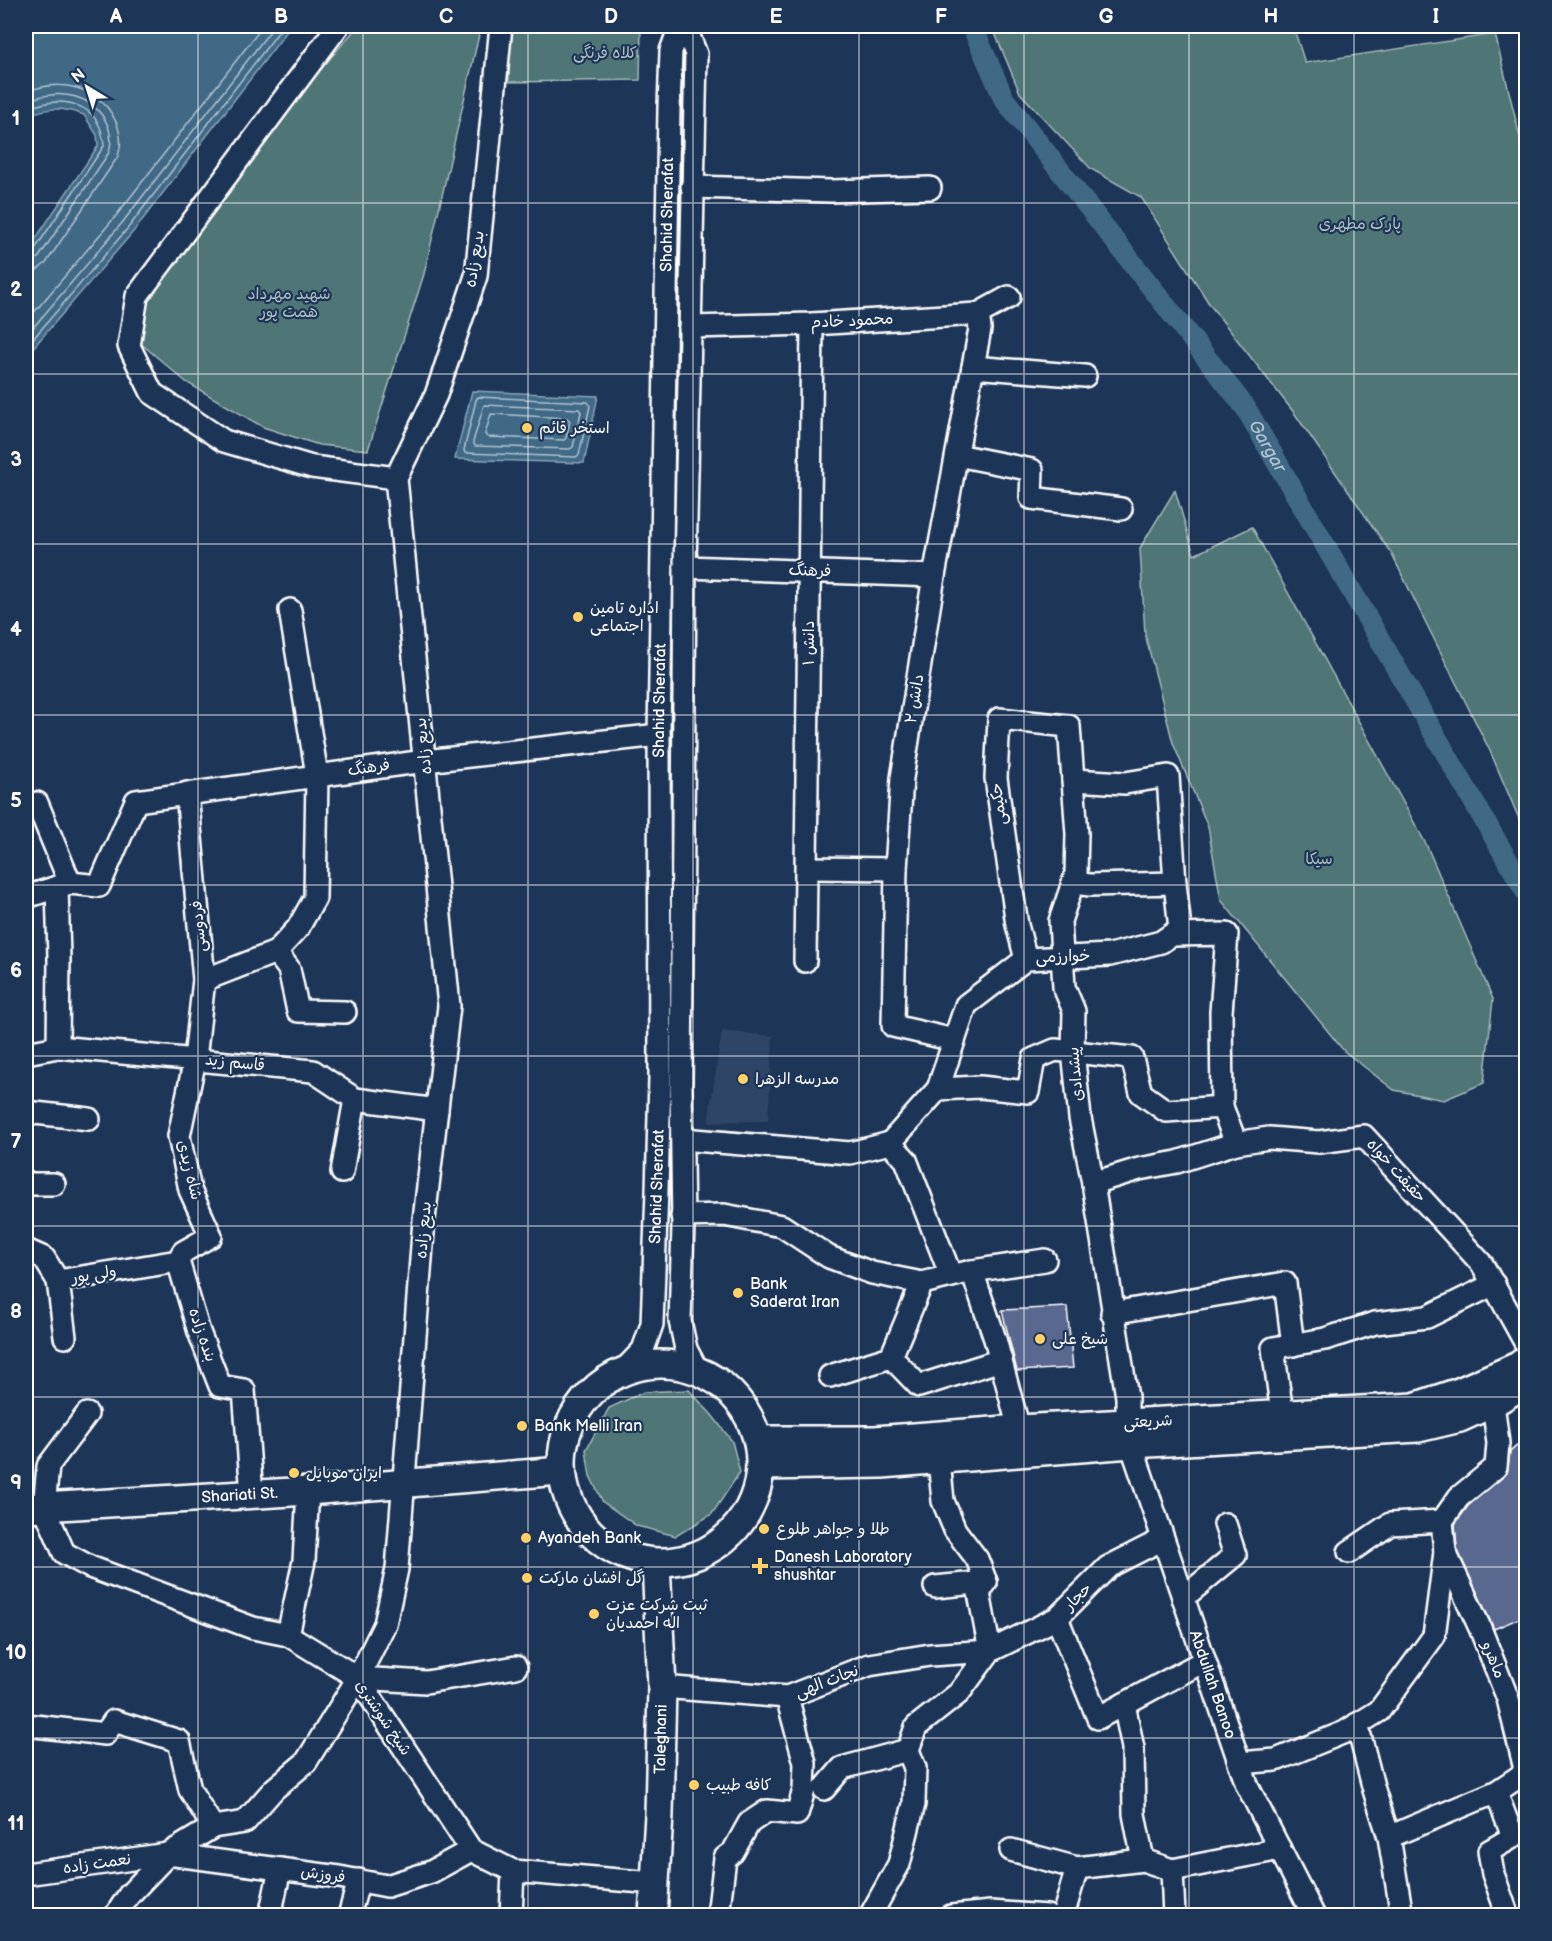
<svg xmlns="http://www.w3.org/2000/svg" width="1552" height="1941" viewBox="0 0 1552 1941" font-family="'Balsamiq Sans','Playpen Sans Arabic',sans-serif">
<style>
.built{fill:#2f4468}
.green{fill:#4f7477;stroke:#a7babb;stroke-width:1.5}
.water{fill:#3f6986;stroke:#8ca5b6;stroke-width:1.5}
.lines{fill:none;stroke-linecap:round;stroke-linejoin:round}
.shore{stroke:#b2c3cf;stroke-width:1.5}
.canal{stroke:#3f6986;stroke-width:21}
.building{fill:#59688f;stroke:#fff;stroke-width:1.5}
.minor-casing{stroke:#fff;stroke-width:26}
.major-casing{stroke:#fff;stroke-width:32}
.minor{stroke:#1d3557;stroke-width:21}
.major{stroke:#1d3557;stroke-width:27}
.grid{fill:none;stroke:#fff;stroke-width:1.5;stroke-opacity:0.55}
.poi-dot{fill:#ffd166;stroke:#1d3557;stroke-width:2}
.labels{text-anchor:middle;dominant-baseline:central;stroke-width:4.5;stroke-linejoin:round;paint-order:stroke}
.park-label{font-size:16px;fill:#b0c0c2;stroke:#1d3557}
.street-label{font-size:16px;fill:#fff;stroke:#1d3557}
.poi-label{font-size:16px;fill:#fff;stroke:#1d3557;text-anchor:start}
.water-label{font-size:18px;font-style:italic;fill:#b2c3cf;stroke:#1d3557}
.neatline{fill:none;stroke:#fff;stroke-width:2}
.grid-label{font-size:20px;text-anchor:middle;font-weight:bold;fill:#fff}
</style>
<rect width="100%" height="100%" fill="#1d3557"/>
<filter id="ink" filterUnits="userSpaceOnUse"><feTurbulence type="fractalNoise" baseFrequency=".0167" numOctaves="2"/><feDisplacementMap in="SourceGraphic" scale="12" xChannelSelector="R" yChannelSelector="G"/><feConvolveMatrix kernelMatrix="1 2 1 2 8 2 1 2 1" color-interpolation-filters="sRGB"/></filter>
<g filter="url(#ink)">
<path class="built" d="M722 1031 773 1036 768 1121 708 1122Z"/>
<path class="green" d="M358 26H481L424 274 368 450 319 445 263 427 186 382 138 341 141 300 273 125Z
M510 26H641L640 80 509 82Z
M992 26H1293L1305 63 1495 34 1526 162V835L1490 751 1391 553 1295 414 1210 305 1141 197 1091 169 1020 93Z
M1175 490 1194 555 1252 527 1426 844 1493 999 1484 1083 1444 1100 1394 1090 1344 1051 1221 900 1208 827 1173 743 1145 634 1140 548Z
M689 1390 712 1415 732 1441 740 1472 712 1514 676 1536 637 1526 603 1502 590 1476 586 1450 609 1408 644 1392Z"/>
<path class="water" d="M26 26H291L133 232 26 356V253L98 146 97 135 84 115C61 107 49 107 26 116Z
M472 391 598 396 584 463 455 459Z"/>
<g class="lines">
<path class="shore" d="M26 92C60 78 100 86 116 122 121 134 122 147 117 158L46 263 37 270 26 272
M26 101C57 89 93 92 108 126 111 135 112 146 108 154L39 257 33 262 26 263
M26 109C61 95 101 101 104 146L33 252 26 256
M26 322 115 217 263 26
M26 336 122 223 274 26
M26 347 128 228 283 26
M478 397 588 402 590 406 579 455 576 457 465 453 464 450 476 400Z
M484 405 579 409 581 412 573 447 570 449 475 446 473 442Z
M491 414 567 418 570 421 566 438 564 440 487 437 485 434Z"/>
<path class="canal" id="s1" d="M972 26 1004 99 1245 407 1526 892"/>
</g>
<path class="building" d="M1067 1307 1073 1368 1017 1371 1002 1310Z
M1527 1437V1615L1494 1629 1457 1549 1455 1524 1468 1506 1507 1473 1510 1452Z"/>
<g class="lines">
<defs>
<g id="minor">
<path d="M338 26 137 296 129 346 152 393 224 441 312 467 396 478"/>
<path d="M685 26 696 54 685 567 681 1088 683 1226 680 1321 686 1349 697 1370"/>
<path d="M692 187 831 191 930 188"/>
<path d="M690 327 812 324 978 314 1009 297"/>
<path d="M973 367 1085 376"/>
<path d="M957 455 1032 470 1031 498 1121 509"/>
<path d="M685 567 934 576"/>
<path d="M1073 780 1125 783 1168 776 1175 883"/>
<path d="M37 803 70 883"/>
<path d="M807 868 896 869"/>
<path d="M57 887 59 958 58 1047"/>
<path d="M26 897 70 883 99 886 136 801 425 761 659 735"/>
<path d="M1172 935 1227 934 1221 1012 1222 1107"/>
<path d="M276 952 289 969 298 1011 345 1012"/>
<path d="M1026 959 1017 925 996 778 999 719 1069 726 1077 834 1076 874 1060 921 1064 987 1074 1011 1073 1051 1080 1118 1093 1183 1127 1397V1423"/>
<path d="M805 961 812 324"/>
<path d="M204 980 276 952 298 928 315 898 317 775 290 610"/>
<path d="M954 1040 893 1026 896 869 902 778 934 576 980 329 978 314"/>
<path d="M26 1053 58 1047 313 1071 355 1099 437 1110"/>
<path d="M938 1089 980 1087 1028 1092 1034 1059 1055 1050 1132 1058 1141 1093 1166 1111 1222 1107 1236 1143"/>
<path d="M26 1112 89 1119"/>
<path d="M682 1139 850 1153 890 1143 938 1089 966 1005 1026 959 1110 955 1161 942 1180 929 1175 883 1090 885 1073 883"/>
<path d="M890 1143 906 1160 951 1276"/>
<path d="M342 1172 355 1099"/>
<path d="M1093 1183 1139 1169 1177 1162 1236 1143 1269 1138 1319 1142 1364 1136 1482 1264 1526 1344"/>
<path d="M26 1184H54"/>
<path d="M682 1216 724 1215 782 1226 829 1257 872 1273 922 1283 972 1271 1045 1260"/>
<path d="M26 1250 44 1258 58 1281 178 1261"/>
<path d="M178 1261 183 1252 211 1236 190 1190 179 1136 195 1059 204 980 187 793"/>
<path d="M178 1261 199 1332 220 1386 244 1390 252 1495"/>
<path d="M972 1271 995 1339 1019 1429"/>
<path d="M58 1281 65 1337"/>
<path d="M1112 1313 1285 1283 1293 1345"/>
<path d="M891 1357 919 1386 1001 1360"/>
<path id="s2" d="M623 1371 643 1350 652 1324 657 1191 660 1077 659 736 669 107 671 51 680 26"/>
<path d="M830 1376 891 1357 922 1283"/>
<path d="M1282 1413 1273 1348 1325 1339 1375 1323 1427 1317 1494 1284"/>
<path d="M87 1414 48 1466 44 1507 64 1553 90 1567 253 1628 288 1635 358 1678 471 1850 513 1871 654 1883"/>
<path id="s3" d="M1131 1444 1247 1785 1314 1916"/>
<path d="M1349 1552 1390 1524 1442 1521"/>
<path d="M1445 1552 1480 1628 1508 1699 1526 1773"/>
<path d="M935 1587 986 1582"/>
<path d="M1183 1598 1235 1555 1225 1524"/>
<path d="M1057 1618 1098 1718 1204 1661"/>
<path d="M288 1635 304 1561 308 1491"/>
<path d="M358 1678 426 1682 516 1667"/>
<path d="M662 1687 787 1697 869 1665 930 1655 990 1651 1057 1618 1108 1567 1163 1539"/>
<path d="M1124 1704 1133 1748 1134 1814 1143 1860 1172 1870 1280 1849"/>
<path d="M1357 1724 1374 1790 1389 1837 1402 1916"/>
<path d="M26 1725 105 1734 114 1721 179 1741 190 1790 213 1827"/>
<path d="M1239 1763 1276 1760 1345 1732 1379 1711 1434 1636 1445 1552 1442 1521 1459 1497 1496 1467 1498 1443 1493 1403"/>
<path d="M824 1789 842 1768 908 1750"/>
<path d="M1496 1792 1513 1837 1489 1851 1493 1874 1508 1916"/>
<path d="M1389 1837 1496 1792 1526 1772"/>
<path d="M1011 1850 1077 1868"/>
<path d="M1172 1870 1174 1916"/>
<path d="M26 1874 168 1854 339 1877 387 1886 431 1872 471 1850"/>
<path d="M115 1916 129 1895 168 1854 213 1827 245 1822 274 1789 306 1762 358 1678 385 1624 397 1569 424 1220 449 1006 396 478 436 395 476 276 501 26"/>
<path d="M270 1916 280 1869"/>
<path d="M349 1916 359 1880"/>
<path d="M511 1916 513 1871"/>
<path d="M718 1916 725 1858 733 1852 749 1823 767 1811 797 1814 804 1790 805 1763 787 1697"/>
<path d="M870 1916 899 1864 914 1804 915 1768 908 1750 916 1727 959 1693 990 1651 979 1593 986 1582 977 1559 955 1530 943 1501 939 1460"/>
<path d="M951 1916 991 1912 1047 1916"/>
<path d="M1063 1916 1077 1868 1143 1860"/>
</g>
<g id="major">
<circle cx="661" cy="1463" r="99"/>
<path d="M759 1440H875L1019 1429 1414 1407 1459 1392 1518 1366 1526 1360"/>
<path d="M760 1466 882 1464 1131 1444 1418 1428 1460 1418 1493 1403 1526 1383"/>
<path id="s4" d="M26 1508 308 1491 561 1471"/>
<path id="s5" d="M653 1916 659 1815 662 1687 656 1563"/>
</g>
</defs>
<use href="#minor" class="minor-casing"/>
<use href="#major" class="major-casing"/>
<use href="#minor" class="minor"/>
<use href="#major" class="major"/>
</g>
</g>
<path class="grid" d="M198 26V1916M363 26V1916M528 26V1916M693 26V1916M859 26V1916M1024 26V1916M1189 26V1916M1354 26V1916M26 203H1526M26 374H1526M26 544H1526M26 715H1526M26 885H1526M26 1056H1526M26 1226H1526M26 1397H1526M26 1567H1526M26 1738H1526"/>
<g class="poi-dot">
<circle cx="527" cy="428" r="6"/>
<circle cx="578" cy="617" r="6"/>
<circle cx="743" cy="1079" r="6"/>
<circle cx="738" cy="1293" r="6"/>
<circle cx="1040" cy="1339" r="6"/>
<circle cx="522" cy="1426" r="6"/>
<circle cx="294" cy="1473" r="6"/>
<circle cx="764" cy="1529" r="6"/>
<circle cx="526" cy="1538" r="6"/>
<path d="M757 1557h6v6h6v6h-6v6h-6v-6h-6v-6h6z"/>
<circle cx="527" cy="1578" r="6"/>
<circle cx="594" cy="1614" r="6"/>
<circle cx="694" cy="1785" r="6"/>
</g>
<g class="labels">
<g class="park-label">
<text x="605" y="53">کلاه فرنگی</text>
<text x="1360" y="224">پارک مطهری</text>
<text x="289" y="294">شهید مهرداد<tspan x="289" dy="18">همت پور</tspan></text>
<text x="1319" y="859">سیکا</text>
</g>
<g class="street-label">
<text stroke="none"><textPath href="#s2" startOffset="1166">Shahid Sherafat</textPath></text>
<text transform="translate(475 259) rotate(-81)">بدیع زاده</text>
<text transform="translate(852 321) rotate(-3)">محمود خادم</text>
<text transform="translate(810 571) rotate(2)">فرهنگ</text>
<text transform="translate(809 643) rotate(-90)">دانش ۱</text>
<text transform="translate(915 699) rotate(-81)">دانش ۲</text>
<text stroke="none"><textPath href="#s2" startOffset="680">Shahid Sherafat</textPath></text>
<text transform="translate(424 746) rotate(-96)">بدیع زاده</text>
<text transform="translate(369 768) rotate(-8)">فرهنگ</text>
<text transform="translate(999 804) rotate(-97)">حکیمی</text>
<text transform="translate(199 926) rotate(-95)">فردوسی</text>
<text transform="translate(1063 957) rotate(-2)">خوارزمی</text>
<text transform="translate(235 1063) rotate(6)">قاسم زید</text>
<text transform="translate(1076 1074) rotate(-95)">پیشدادی</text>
<text transform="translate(189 1170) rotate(76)">شاه زیدی</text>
<text transform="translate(1396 1171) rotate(48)">حقیقت خواه</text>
<text stroke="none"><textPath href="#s2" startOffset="194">Shahid Sherafat</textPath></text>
<text transform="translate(424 1230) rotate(-85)">بدیع زاده</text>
<text transform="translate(94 1275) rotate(-9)">ولی پور</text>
<text transform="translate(202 1335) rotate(71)">بنده زاده</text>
<text transform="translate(1148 1422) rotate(-3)">شریعتی</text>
<text stroke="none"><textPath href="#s4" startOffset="214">Shariati St.</textPath></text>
<text transform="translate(1078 1597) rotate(-45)">حجار</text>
<text transform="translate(1493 1660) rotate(68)">ماهرو</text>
<text transform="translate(827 1682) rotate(-21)">نجات الهی</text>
<text stroke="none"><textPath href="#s3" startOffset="254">Abdullah Banoo</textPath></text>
<text transform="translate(383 1718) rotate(56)">شیخ شوشتری</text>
<text stroke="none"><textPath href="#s5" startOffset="177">Taleghani</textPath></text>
<text transform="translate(97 1864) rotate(-8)">نعمت زاده</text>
<text transform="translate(323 1875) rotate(8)">فروزش</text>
</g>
<g class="poi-label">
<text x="539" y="428">استخر قائم</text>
<text x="590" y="608">اداره تامین<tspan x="590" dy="18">اجتماعی</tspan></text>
<text x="755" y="1079">مدرسه الزهرا</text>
<text x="750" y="1284">Bank<tspan x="750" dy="18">Saderat Iran</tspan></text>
<text x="1052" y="1339">شیخ علی</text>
<text x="534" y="1426">Bank Melli Iran</text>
<text x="306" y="1473">ایران موبایل</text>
<text x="776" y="1529">طلا و جواهر طلوع</text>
<text x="538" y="1538">Ayandeh Bank</text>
<text x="774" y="1557">Danesh Laboratory<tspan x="774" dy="18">shushtar</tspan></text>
<text x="539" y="1578">گل افشان مارکت</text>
<text x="606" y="1605">ثبت شرکت عزت<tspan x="606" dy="18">اله احمدیان</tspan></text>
<text x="706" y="1785">کافه طبیب</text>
</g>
<g class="water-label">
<text stroke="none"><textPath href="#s1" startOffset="516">Gargar</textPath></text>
</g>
</g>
<rect width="1552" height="1941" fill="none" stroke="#1d3557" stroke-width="66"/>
<g transform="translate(87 87) rotate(322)" stroke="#1d3557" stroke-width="4.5" paint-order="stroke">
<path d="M0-4.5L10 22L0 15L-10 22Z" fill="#ffffff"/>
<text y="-9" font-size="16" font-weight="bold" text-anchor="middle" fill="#ffffff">N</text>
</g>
<rect x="33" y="33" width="1486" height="1875" class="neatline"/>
<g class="grid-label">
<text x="116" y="23">A</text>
<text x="281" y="23">B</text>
<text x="446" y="23">C</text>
<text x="611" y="23">D</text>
<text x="776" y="23">E</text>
<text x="941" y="23">F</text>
<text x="1106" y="23">G</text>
<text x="1271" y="23">H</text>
<text x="1436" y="23">I</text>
<text x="16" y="125">1</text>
<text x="16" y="296">2</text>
<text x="16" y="466">3</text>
<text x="16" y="636">4</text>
<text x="16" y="807">5</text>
<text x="16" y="977">6</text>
<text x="16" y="1148">7</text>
<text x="16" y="1318">8</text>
<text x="16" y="1489">9</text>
<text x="16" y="1659">10</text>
<text x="16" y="1830">11</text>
</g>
</svg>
